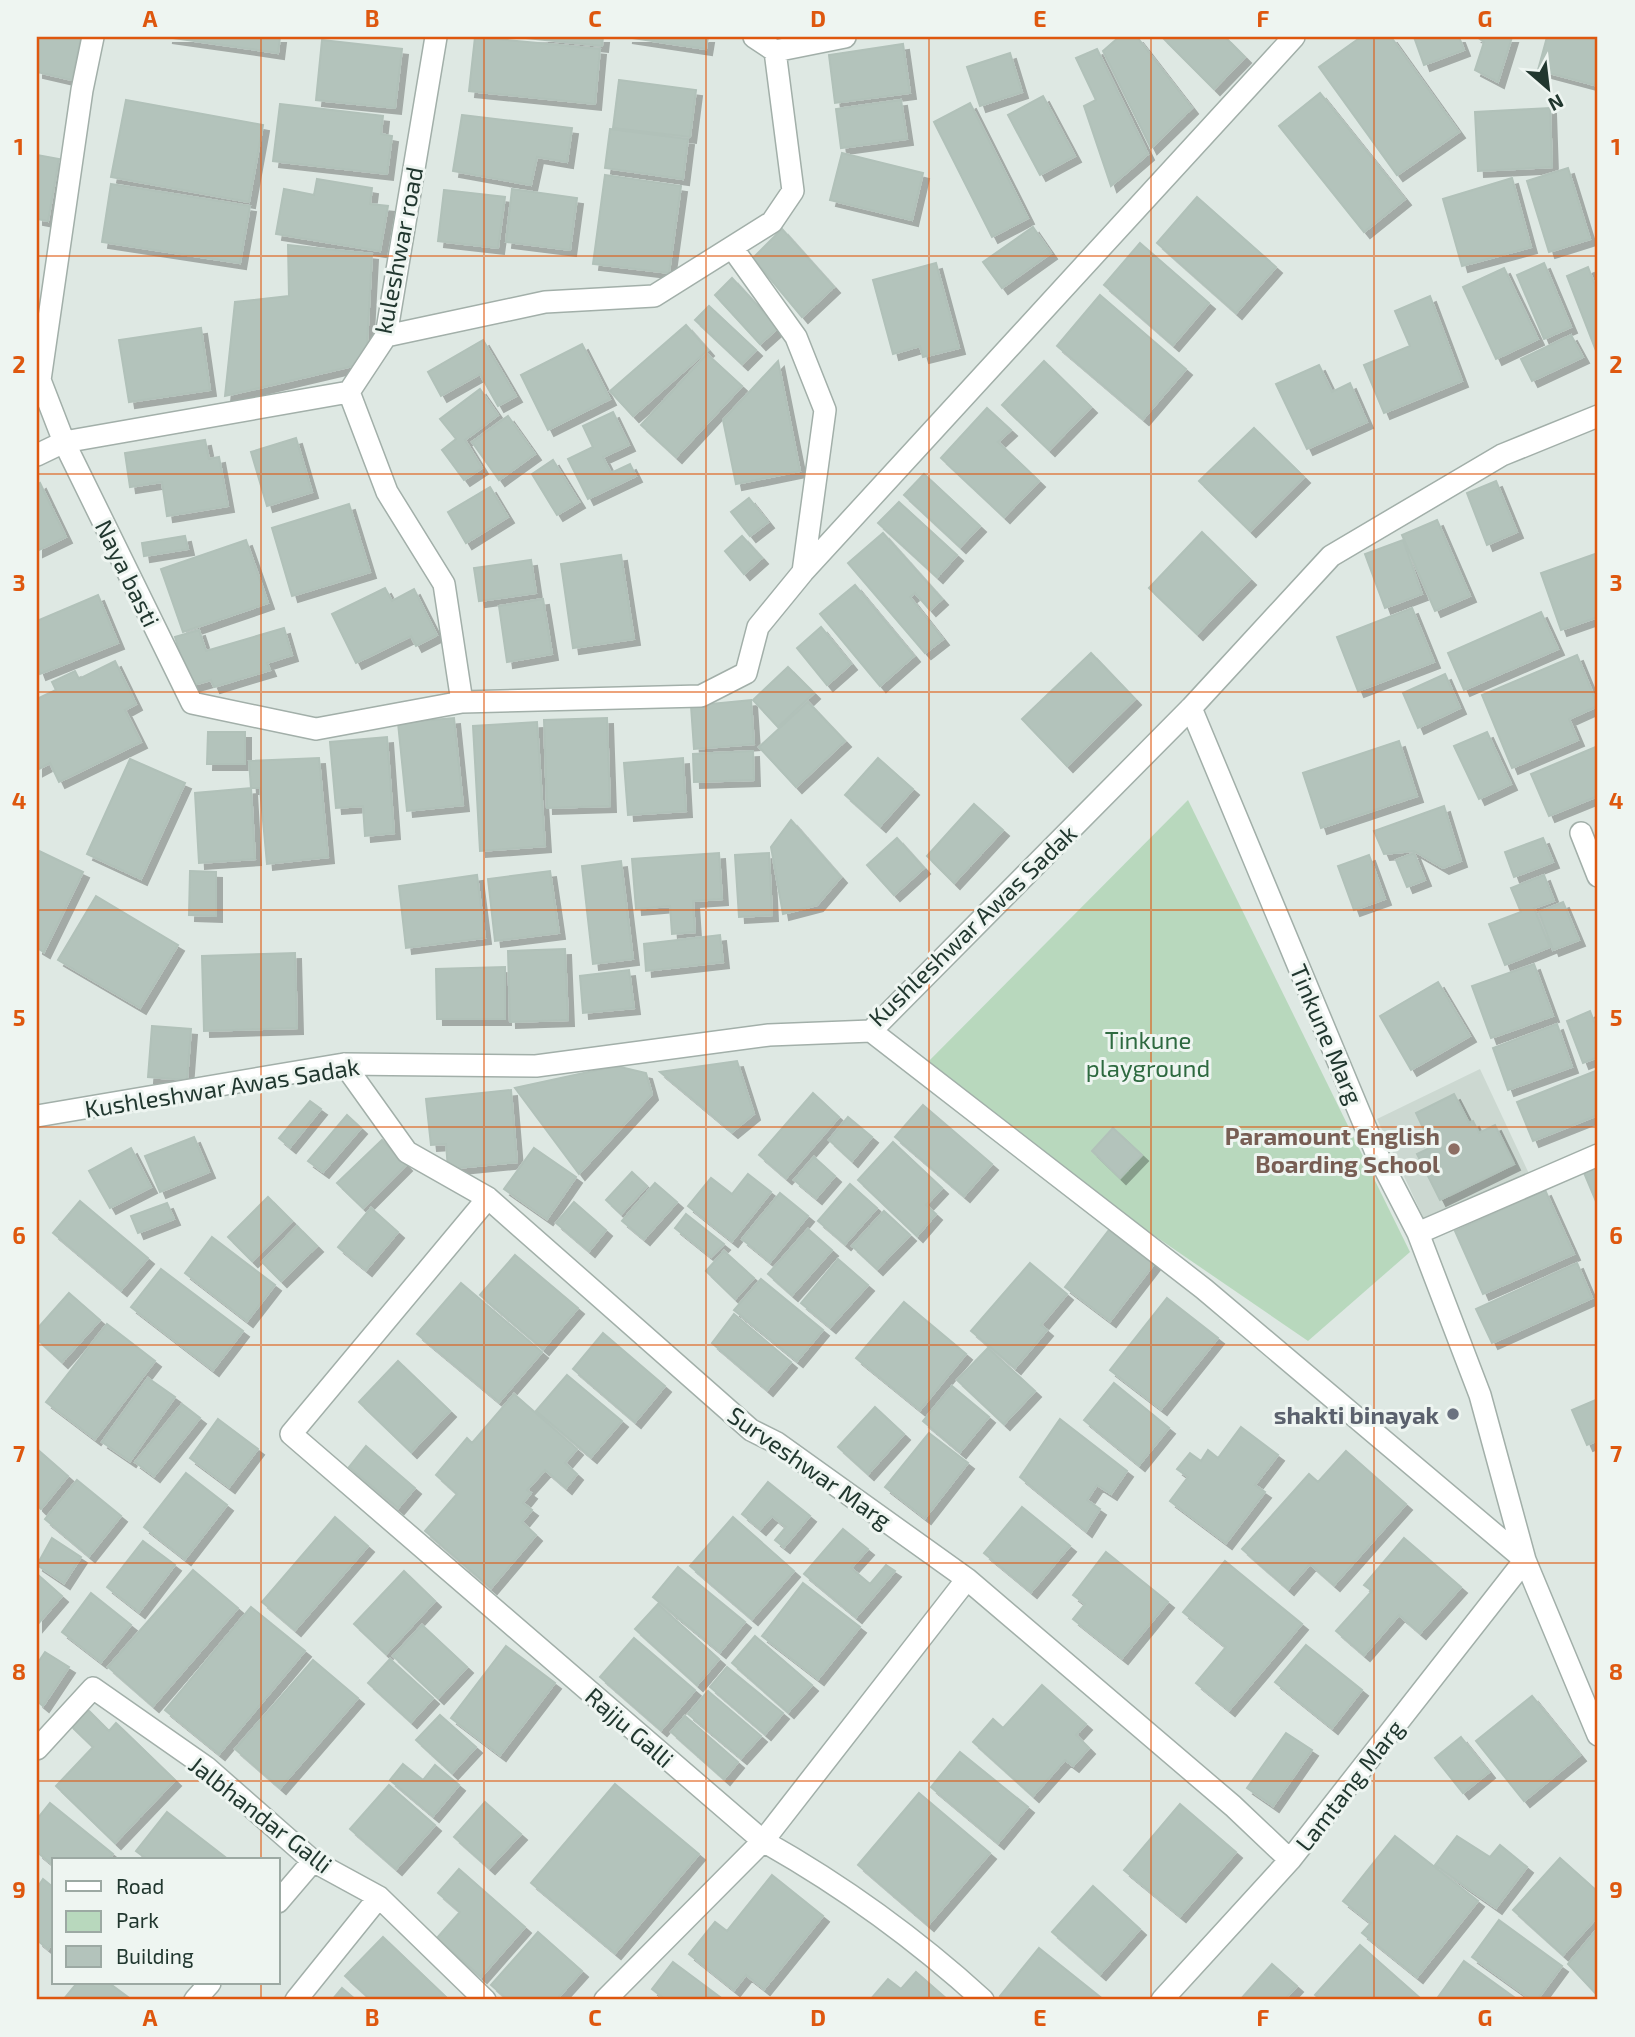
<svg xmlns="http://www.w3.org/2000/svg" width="1635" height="2037" viewBox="0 0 1635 2037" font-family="'Exo 2',sans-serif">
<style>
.built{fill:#ccd8d1}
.green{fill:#b8d8bd}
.building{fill:#b3c3bb;stroke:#b1c1b9;stroke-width:2;filter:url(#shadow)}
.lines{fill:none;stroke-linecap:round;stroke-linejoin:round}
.street-casing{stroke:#a2afa9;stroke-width:24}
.street{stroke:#fff;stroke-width:21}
.grid{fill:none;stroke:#de570e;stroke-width:2;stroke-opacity:0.55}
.education-dot{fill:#8d6e63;stroke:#eef5f1;stroke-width:2.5}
.worship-dot{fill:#6b7280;stroke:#eef5f1;stroke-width:2.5}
.labels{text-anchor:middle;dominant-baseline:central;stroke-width:6;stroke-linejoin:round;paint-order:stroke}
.street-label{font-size:24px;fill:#21372f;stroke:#eef5f1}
.park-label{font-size:24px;fill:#2e6a40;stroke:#eef5f1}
.education-label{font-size:24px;font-weight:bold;fill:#785e54;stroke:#eef5f1;text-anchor:end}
.worship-label{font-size:24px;font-weight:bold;fill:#5b616d;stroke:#eef5f1;text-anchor:end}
.neatline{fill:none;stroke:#de570e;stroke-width:2.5}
.grid-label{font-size:23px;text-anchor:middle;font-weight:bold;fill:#de570e}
</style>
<defs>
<filter id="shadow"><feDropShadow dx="6" dy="6" stdDeviation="0" flood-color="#0004"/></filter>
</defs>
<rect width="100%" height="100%" fill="#dee8e3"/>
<path class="built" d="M1480 1069 1531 1178 1425 1221 1377 1119Z"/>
<path class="green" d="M1188 800 1410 1252 1308 1341 917 1073Z"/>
<path class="building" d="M37 37H81L72 80 37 72Z
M166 37H280L278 53Z
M475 37 600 49 595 104 469 91Z
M516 37H603L602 46Z
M626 37H708L706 49Z
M1119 37H1137L1192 108 1151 148 1103 51Z
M1225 37 1245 57 1214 89 1163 38Z
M1361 37H1391L1459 132 1397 175 1319 67Z
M1414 37H1459L1464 50 1424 65Z
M1477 37H1512L1498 82 1475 70 1484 42Z
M1547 37H1598V86L1538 70Z
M322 40 402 49 395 108 316 100Z
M903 44 910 93 835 103 829 55Z
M1097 49 1148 154 1111 186 1084 106 1096 100 1076 58Z
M1010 53 1022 92 980 106 967 67Z
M619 80 696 90 690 137 613 128Z
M1320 93 1405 199 1364 232 1279 126Z
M1043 96 1075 156 1040 175 1008 115Z
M126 100 263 125 249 202 111 177Z
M901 100 907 139 841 148 836 109Z
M970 103 1028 218 992 237 934 122Z
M280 104 383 116 381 134 392 136 387 174 273 161Z
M1550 108 1552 167 1478 171 1475 112Z
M462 115 572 128 567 162 537 157 531 185 453 171Z
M610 129 688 139 683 179 605 168Z
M842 153 923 173 912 220 830 200Z
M37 155 59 159 48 221 37 219Z
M1568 168 1590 239 1549 252 1527 181Z
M605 175 681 186 669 273 593 264Z
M1512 178 1531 247 1462 266 1443 199Z
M317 179 372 188 370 204 388 206 380 251 276 234 284 189 314 195Z
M111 184 250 206 240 263 102 242Z
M512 189 577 198 570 250 506 242Z
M444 190 505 197 498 248 438 241Z
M1197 197 1276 267 1236 313 1157 243Z
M1033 227 1051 253 1002 288 983 262Z
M782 229 834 287 802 317 753 258Z
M1140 243 1209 303 1173 345 1104 285Z
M288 245 372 254 366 363 225 396 235 302 289 296Z
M936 263 959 348 923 357 920 346 893 354 873 280Z
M1544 263 1571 327 1544 339 1517 275Z
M1588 267 1598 293V356L1567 276Z
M1504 268 1538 339 1496 359 1463 287Z
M732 278 778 328 760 344 715 295Z
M1100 295 1186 369 1143 419 1057 346Z
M1430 296 1462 381 1384 413 1364 365 1410 346 1395 311Z
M709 306 756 350 742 364 695 320Z
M686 325 708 350 633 416 610 391Z
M201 328 210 390 129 402 119 340Z
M1571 335 1583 357 1532 381 1521 359Z
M483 340 516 396 498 406 480 374 441 396 428 372Z
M582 344 610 399 548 430 521 375Z
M707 354 742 386 676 457 641 425Z
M778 361 800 471 736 484 723 420Z
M1044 361 1091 407 1049 450 1002 405Z
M1319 365 1332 392 1350 383 1367 422 1307 449 1276 384Z
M480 389 498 415 465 440 482 468 464 480 442 450 456 439 440 419Z
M987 408 1011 430 998 442 1039 481 1004 517 941 458Z
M613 412 629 445 603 457 611 473 630 464 636 476 588 499 568 459 593 447 583 426Z
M508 416 535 454 499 480 472 442Z
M1254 428 1304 477 1250 531 1199 481Z
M296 438 312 492 267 506 251 452Z
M205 440 209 459 219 457 228 506 167 516 162 482 130 487 125 453Z
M553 460 579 502 557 515 532 474Z
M924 474 980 526 960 547 904 495Z
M1496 481 1517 532 1487 545 1467 493Z
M40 483 66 537 37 551V485Z
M490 487 508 517 466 543 448 512Z
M749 498 768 522 750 536 731 512Z
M899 502 957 555 937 577 878 523Z
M349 504 370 572 292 596 272 528Z
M1437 520 1470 596 1435 611 1402 535Z
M1202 532 1250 579 1197 634 1149 588Z
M883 533 942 599 930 610 915 593 910 597 943 639 925 653 848 563Z
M185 536 188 549 144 556 142 543Z
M742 536 762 558 744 574 725 551Z
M246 540 268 603 183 632 161 569Z
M1403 540 1422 594 1385 608 1365 554Z
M1598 553V617L1561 630 1541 573Z
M621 555 634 639 573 648 561 564Z
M531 560 536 593 479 601 474 568Z
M855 585 914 656 880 686 820 614Z
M385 588 392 601 414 589 437 635 416 646 411 636 356 663 332 614Z
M98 595 118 643 40 674 37 666V621Z
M543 599 552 654 507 662 499 606Z
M1412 608 1434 662 1358 691 1337 637Z
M1541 612 1558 649 1464 690 1448 653Z
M821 627 851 664 827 685 797 648Z
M284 628 292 655 267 663 270 670 214 687 211 680 190 686 175 637 199 630 206 651Z
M1091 653 1135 699 1067 766 1022 719Z
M1577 655 1598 706 1569 719 1578 740 1512 768 1482 695Z
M115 661 136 704 125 710 141 742 59 782 50 763 37 770V699L56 690 52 682 75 671 79 679Z
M788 667 814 693 778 727 753 700Z
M1445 674 1460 708 1418 728 1403 693Z
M751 700 754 744 694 749 691 706Z
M808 702 845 741 796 787 759 747Z
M454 718 463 805 407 811 398 723Z
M607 718 610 806 547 808 544 720Z
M537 722 545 846 480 851 473 726Z
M208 732H245V764H207Z
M1487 732 1511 784 1479 799 1454 746Z
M387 737 394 833 365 836 363 806 336 808 330 742Z
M1399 741 1417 796 1321 828 1303 773Z
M1598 746V796L1549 816 1531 774Z
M753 751 754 780 694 782 693 754Z
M319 758 328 857 267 864 260 788H251L249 761Z
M683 758 686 811 628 815 624 763Z
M878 758 913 789 880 826 845 795Z
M130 759 185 783 141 879 87 854Z
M251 788 255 859 199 863 195 793Z
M974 804 1003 830 954 883 927 856Z
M1444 806 1461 861 1443 868 1414 851 1384 854 1374 831Z
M791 820 841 877 817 905 783 914 771 847Z
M897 838 924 868 894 895 867 865Z
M1543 838 1553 862 1514 877 1505 852Z
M37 850 83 872 44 952 37 948Z
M719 853 722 899 693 901 695 932 672 934 670 906 636 909 632 859Z
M769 853 772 915 739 917 735 855Z
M1414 853 1425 880 1407 887 1396 860Z
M1369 855 1385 899 1354 910 1338 866Z
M621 861 633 959 593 964 582 866Z
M190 871 216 872V916L189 915Z
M550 871 559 933 495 941 488 879Z
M477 875 485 938 406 948 399 886Z
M1544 875 1554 901 1534 908 1550 947 1505 965 1489 924 1521 912 1511 888Z
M96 896 178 945 140 1008 58 960Z
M1563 902 1579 940 1553 950 1539 912Z
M720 935 723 962 646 971 644 944Z
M565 949 568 1020 510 1022 508 951Z
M295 953 297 1028 204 1031 202 956Z
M1534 964 1553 1016 1491 1038 1472 986Z
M505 967V1019H437L436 969Z
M629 970 634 1008 583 1013 580 976Z
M1438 982 1470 1036 1411 1070 1380 1016Z
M1590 1011 1598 1032V1057L1583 1063 1567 1021Z
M1557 1024 1572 1067 1508 1090 1493 1048Z
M152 1026 191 1029 187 1080 148 1077Z
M737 1061 754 1114 732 1132 660 1072Z
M616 1066 646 1073 652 1094 579 1174 515 1088Z
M1598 1070V1115L1533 1141 1517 1102Z
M511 1090 517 1162 448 1169 446 1144 431 1145 426 1099Z
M813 1093 839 1117 786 1178 759 1155Z
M1454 1094 1469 1123 1473 1121 1479 1133 1495 1125 1514 1164 1440 1200 1417 1154 1432 1147 1416 1113Z
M310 1101 321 1109 290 1147 279 1138Z
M923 1105 992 1164 964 1196 895 1137Z
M347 1115 361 1128 323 1172 308 1161Z
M848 1117 872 1137 852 1161 829 1140Z
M1113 1128 1142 1155 1120 1178 1092 1151Z
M194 1137 209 1172 160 1192 145 1156Z
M382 1140 406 1165 363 1208 337 1183Z
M893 1142 942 1188 926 1205 936 1214 917 1236 858 1180Z
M131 1148 151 1187 110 1208 89 1171Z
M534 1148 576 1177 547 1219 504 1189Z
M814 1157 835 1176 816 1198 794 1180Z
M1598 1161V1206L1582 1168Z
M632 1172 647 1186 621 1214 606 1200Z
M748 1174 771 1192 732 1241 688 1206 711 1178 732 1194Z
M655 1183 677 1202 644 1239 622 1221Z
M850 1184 877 1208 845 1244 818 1221Z
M1545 1190 1574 1254 1483 1294 1455 1231Z
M780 1193 808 1216 770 1262 742 1239Z
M268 1197 292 1221 252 1261 228 1237Z
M80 1201 148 1258 121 1290 53 1233Z
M574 1202 606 1230 589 1251 556 1223Z
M167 1203 174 1219 138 1233 131 1216Z
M371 1208 398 1232 366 1270 338 1247Z
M884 1211 910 1235 877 1269 852 1246Z
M686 1214 724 1244 711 1257 675 1228Z
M297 1226 317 1246 281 1281 262 1262Z
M808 1229 832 1250 792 1295 768 1274Z
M1109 1230 1154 1264 1110 1321 1065 1287Z
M212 1237 275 1285 247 1321 185 1273Z
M724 1251 754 1278 735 1299 706 1271Z
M515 1255 578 1308 543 1349 480 1295Z
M838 1259 868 1285 830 1327 801 1303Z
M1030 1263 1067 1294 1041 1325 1047 1330 1015 1368 971 1331Z
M1577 1263 1592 1298 1492 1343 1476 1309Z
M161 1269 243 1331 213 1370 131 1307Z
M761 1279 823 1330 797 1361 734 1310Z
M461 1283 542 1352 499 1402 417 1334Z
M69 1293 100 1320 62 1362 37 1339V1329Z
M1167 1298 1218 1338 1161 1409 1110 1370Z
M904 1302 966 1354 920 1410 856 1358Z
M734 1314 791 1362 767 1390 712 1343Z
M107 1324 155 1361 95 1439 46 1402Z
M603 1333 665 1386 635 1422 573 1369Z
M988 1348 1035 1391 1004 1424 957 1380Z
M398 1361 450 1411 411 1452 359 1402Z
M567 1375 622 1421 591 1457 536 1411Z
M148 1378 175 1397 130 1461 102 1442Z
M1114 1383 1169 1428 1139 1465 1084 1420Z
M952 1386 989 1417 960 1452 923 1421Z
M514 1394 577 1449 565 1463 577 1474 566 1488 545 1470 527 1490 531 1493 523 1503 532 1510 522 1522 536 1535 491 1588 425 1531 457 1494 436 1475 467 1438 472 1443Z
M1598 1399V1440L1587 1445 1572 1410Z
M182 1404 200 1418 154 1476 135 1462Z
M875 1407 904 1434 868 1474 838 1447Z
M218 1419 258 1449 229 1487 190 1458Z
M1060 1419 1127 1471 1111 1494 1097 1485 1087 1500 1100 1509 1086 1531 1020 1477Z
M1241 1427 1278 1455 1255 1485 1265 1492 1226 1543 1170 1501 1188 1477 1177 1469 1190 1453 1201 1461 1208 1450 1218 1458Z
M929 1433 968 1463 925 1518 885 1487Z
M366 1446 415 1488 398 1508 349 1467Z
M37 1449 68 1476 41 1509 37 1505Z
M1346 1451 1406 1504 1334 1585 1310 1564 1288 1589 1242 1549 1309 1474 1318 1482Z
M186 1473 227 1505 185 1559 144 1527Z
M77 1480 121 1516 89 1556 45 1519Z
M768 1482 810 1516 784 1547 775 1540 786 1527 772 1516 760 1529 742 1514Z
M1022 1507 1070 1546 1031 1592 984 1553Z
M335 1517 368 1546 295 1630 262 1602Z
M733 1517 794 1571 752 1619 690 1566Z
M843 1529 868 1549 851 1568 870 1584 886 1565 895 1571 856 1617 804 1574Z
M52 1538 81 1557 64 1583 37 1565Z
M1404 1538 1461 1587 1420 1633 1399 1615 1364 1655 1336 1631 1372 1591 1364 1585Z
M143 1541 175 1565 139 1612 107 1587Z
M1106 1552 1168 1602 1122 1658 1073 1619 1085 1604 1073 1595Z
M1225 1561 1302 1624 1229 1710 1196 1683 1226 1647 1183 1612Z
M678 1567 745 1622 720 1652 653 1597Z
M193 1570 238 1608 153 1706 108 1667Z
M404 1571 435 1601 386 1654 354 1624Z
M37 1574 62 1596 37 1625Z
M803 1583 860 1627 818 1679 762 1636Z
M91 1593 131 1625 101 1662 62 1632Z
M658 1604 719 1659 697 1685 635 1629Z
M251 1607 305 1651 219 1754 165 1710Z
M422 1625 467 1667 438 1698 393 1656Z
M755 1636 812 1685 788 1712 732 1663Z
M634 1638 695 1690 661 1730 600 1677Z
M1306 1645 1362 1690 1332 1728 1275 1682Z
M506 1646 555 1683 500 1755 451 1718Z
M45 1652 69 1667 43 1706 37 1701V1664Z
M390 1659 433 1698 411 1722 368 1683Z
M313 1660 358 1698 280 1788 235 1749Z
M727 1667 783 1713 765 1734 710 1687Z
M1042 1685 1086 1724 1076 1735 1089 1748 1073 1766 1065 1760 1033 1796 973 1742 993 1719 1003 1728Z
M708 1691 761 1736 741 1758 688 1714Z
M1532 1696 1580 1755 1524 1801 1476 1741Z
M84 1706 109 1731 116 1723 175 1780 115 1843 56 1786 93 1747 68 1723Z
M440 1715 476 1747 452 1773 416 1740Z
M685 1716 738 1762 724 1779 671 1732Z
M1286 1733 1312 1750 1273 1806 1247 1788Z
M1461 1737 1489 1772 1463 1793 1435 1758Z
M960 1752 1028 1807 998 1843 931 1787Z
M403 1764 423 1780 435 1765 459 1785 433 1816 390 1780Z
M615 1784 699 1854 615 1953 531 1883Z
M389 1785 435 1825 396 1869 350 1829Z
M919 1793 990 1853 928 1925 858 1865Z
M485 1802 521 1834 489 1868 454 1837Z
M50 1803 113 1854 108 1860H54V1866L37 1852V1819Z
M1180 1804 1236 1852 1180 1916 1124 1870Z
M167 1812 229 1860H148L136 1851Z
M1395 1836 1478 1901 1417 1977 1362 1933 1371 1923 1343 1901Z
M1457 1836 1490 1857 1500 1845 1527 1867 1496 1908 1435 1865Z
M1560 1858 1598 1892V1916L1563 1955 1513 1910Z
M459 1869 525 1927 481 1977 437 1938 460 1912 438 1893Z
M772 1875 823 1916 764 1989 746 1975 734 1990 689 1954 715 1922 727 1931Z
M43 1879 54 1888V1941L48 1949 37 1940V1888Z
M1093 1886 1140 1929 1100 1974 1052 1932Z
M1499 1920 1562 1966 1537 2000H1532L1472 1957Z
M1598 1928V1996L1568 1964Z
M538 1932 582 1971 556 2000H508L491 1985Z
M383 1937 447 1998 445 2000H371L345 1976Z
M1360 1945 1420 1998 1418 2000H1321L1315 1995Z
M1039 1948 1104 2000H1005L1000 1996Z
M1464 1961 1518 2000H1436Z
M673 1962 724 2000H666L652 1989Z
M1272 1964 1297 1986 1284 2000H1240Z
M916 1972 948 2000H870L888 1979 901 1989Z
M77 1983H109L132 2000H63Z
M342 1988 356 2000H332Z"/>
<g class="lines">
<defs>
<path id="street" d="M754 37 775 51
M733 249 796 337 825 410 803 572
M386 336 545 302 654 296 772 222 793 191 775 51 845 37
M349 392 64 442 192 703 316 729 462 702 444 584 387 492 349 392 386 336 436 37
M37 455 64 442 40 380 82 90 93 37
M462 702 701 696 746 673 758 627 803 572 1294 37
M1191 708 1375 1150 1418 1233 1480 1395 1525 1560 1598 1735
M1581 833 1598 876
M871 1031 1204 1289 1525 1560 1290 1860 1162 2000
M344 1064 407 1152 488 1198 751 1430 777 1443 967 1579 1233 1806 1290 1860
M37 1116 344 1064 536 1066 769 1035 871 1031 1191 708 1331 556 1502 455 1598 416
M488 1198 291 1434 763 1841C843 1886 916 1939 983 2000
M1418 1233 1598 1155
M37 1749 93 1688 206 1767 313 1861 379 1897 485 2000
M278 1902 313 1861
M195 2000 210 1983
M296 2000 379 1897
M605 2000 763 1841 967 1579"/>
</defs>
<use href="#street" class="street-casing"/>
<use href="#street" class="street"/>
</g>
<path class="grid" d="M261 37V1860M484 37V2000M706 37V2000M929 37V2000M1151 37V2000M1374 37V2000M37 256H1598M37 474H1598M37 692H1598M37 910H1598M37 1127H1598M37 1345H1598M37 1563H1598M37 1781H1598M261 1983V2000"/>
<circle class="education-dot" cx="1454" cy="1149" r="7"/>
<circle class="worship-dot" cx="1453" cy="1414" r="7"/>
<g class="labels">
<g class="street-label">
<text transform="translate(398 250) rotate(-79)">kuleshwar road</text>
<text transform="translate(128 573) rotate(64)">Naya basti</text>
<text transform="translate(972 925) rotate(-44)">Kushleshwar Awas Sadak</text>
<text transform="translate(1327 1034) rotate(67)">Tinkune Marg</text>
<text transform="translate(222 1087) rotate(-9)">Kushleshwar Awas Sadak</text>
<text transform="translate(810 1467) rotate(35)">Surveshwar Marg</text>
<text transform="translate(630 1727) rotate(41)">Rajju Galli</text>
<text transform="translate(1349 1785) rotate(-52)">Lamtang Marg</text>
<text transform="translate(261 1814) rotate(38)">Jalbhandar Galli</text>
</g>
<g class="park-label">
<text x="1148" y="1039">Tinkune<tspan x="1148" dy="28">playground</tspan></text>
</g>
<g class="education-label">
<text x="1440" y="1135">Paramount English<tspan x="1440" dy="28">Boarding School</tspan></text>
</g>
<g class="worship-label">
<text x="1439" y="1414">shakti binayak</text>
</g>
</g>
<rect width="1635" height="2037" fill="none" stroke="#eef5f1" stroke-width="77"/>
<rect x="52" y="1858" width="228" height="126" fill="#eef5f1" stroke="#9ca9a3" stroke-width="2"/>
<rect x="66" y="1881" width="35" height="10" fill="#ffffff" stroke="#9ca9a3" stroke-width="2"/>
<text x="116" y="1894" font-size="21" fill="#21372f">Road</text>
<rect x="66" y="1911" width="35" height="21" fill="#b8d8bd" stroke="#9ca9a3" stroke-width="2"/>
<text x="116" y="1928" font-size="21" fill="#21372f">Park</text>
<rect x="66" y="1946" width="35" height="21" fill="#b3c3bb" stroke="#9ca9a3" stroke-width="2"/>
<text x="116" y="1964" font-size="21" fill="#21372f">Building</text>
<g transform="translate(1548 88) rotate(152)" stroke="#eef5f1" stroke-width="5" paint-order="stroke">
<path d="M0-5L12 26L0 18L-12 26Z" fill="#21372f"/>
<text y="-10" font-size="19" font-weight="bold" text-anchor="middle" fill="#21372f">N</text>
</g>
<rect x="38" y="38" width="1558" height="1960" class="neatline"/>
<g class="grid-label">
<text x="150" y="27">A</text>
<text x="372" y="27">B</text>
<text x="595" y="27">C</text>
<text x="818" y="27">D</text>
<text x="1040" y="27">E</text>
<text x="1263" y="27">F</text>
<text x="1485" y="27">G</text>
<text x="19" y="155">1</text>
<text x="1616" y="155">1</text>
<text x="19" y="373">2</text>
<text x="1616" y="373">2</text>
<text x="19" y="591">3</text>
<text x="1616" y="591">3</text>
<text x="19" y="809">4</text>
<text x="1616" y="809">4</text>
<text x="19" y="1026">5</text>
<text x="1616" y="1026">5</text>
<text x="19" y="1244">6</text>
<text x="1616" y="1244">6</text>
<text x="19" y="1462">7</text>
<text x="1616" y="1462">7</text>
<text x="19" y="1680">8</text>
<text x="1616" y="1680">8</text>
<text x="19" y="1898">9</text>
<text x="1616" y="1898">9</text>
<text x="150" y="2026">A</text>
<text x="372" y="2026">B</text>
<text x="595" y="2026">C</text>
<text x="818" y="2026">D</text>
<text x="1040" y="2026">E</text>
<text x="1263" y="2026">F</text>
<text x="1485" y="2026">G</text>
</g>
</svg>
